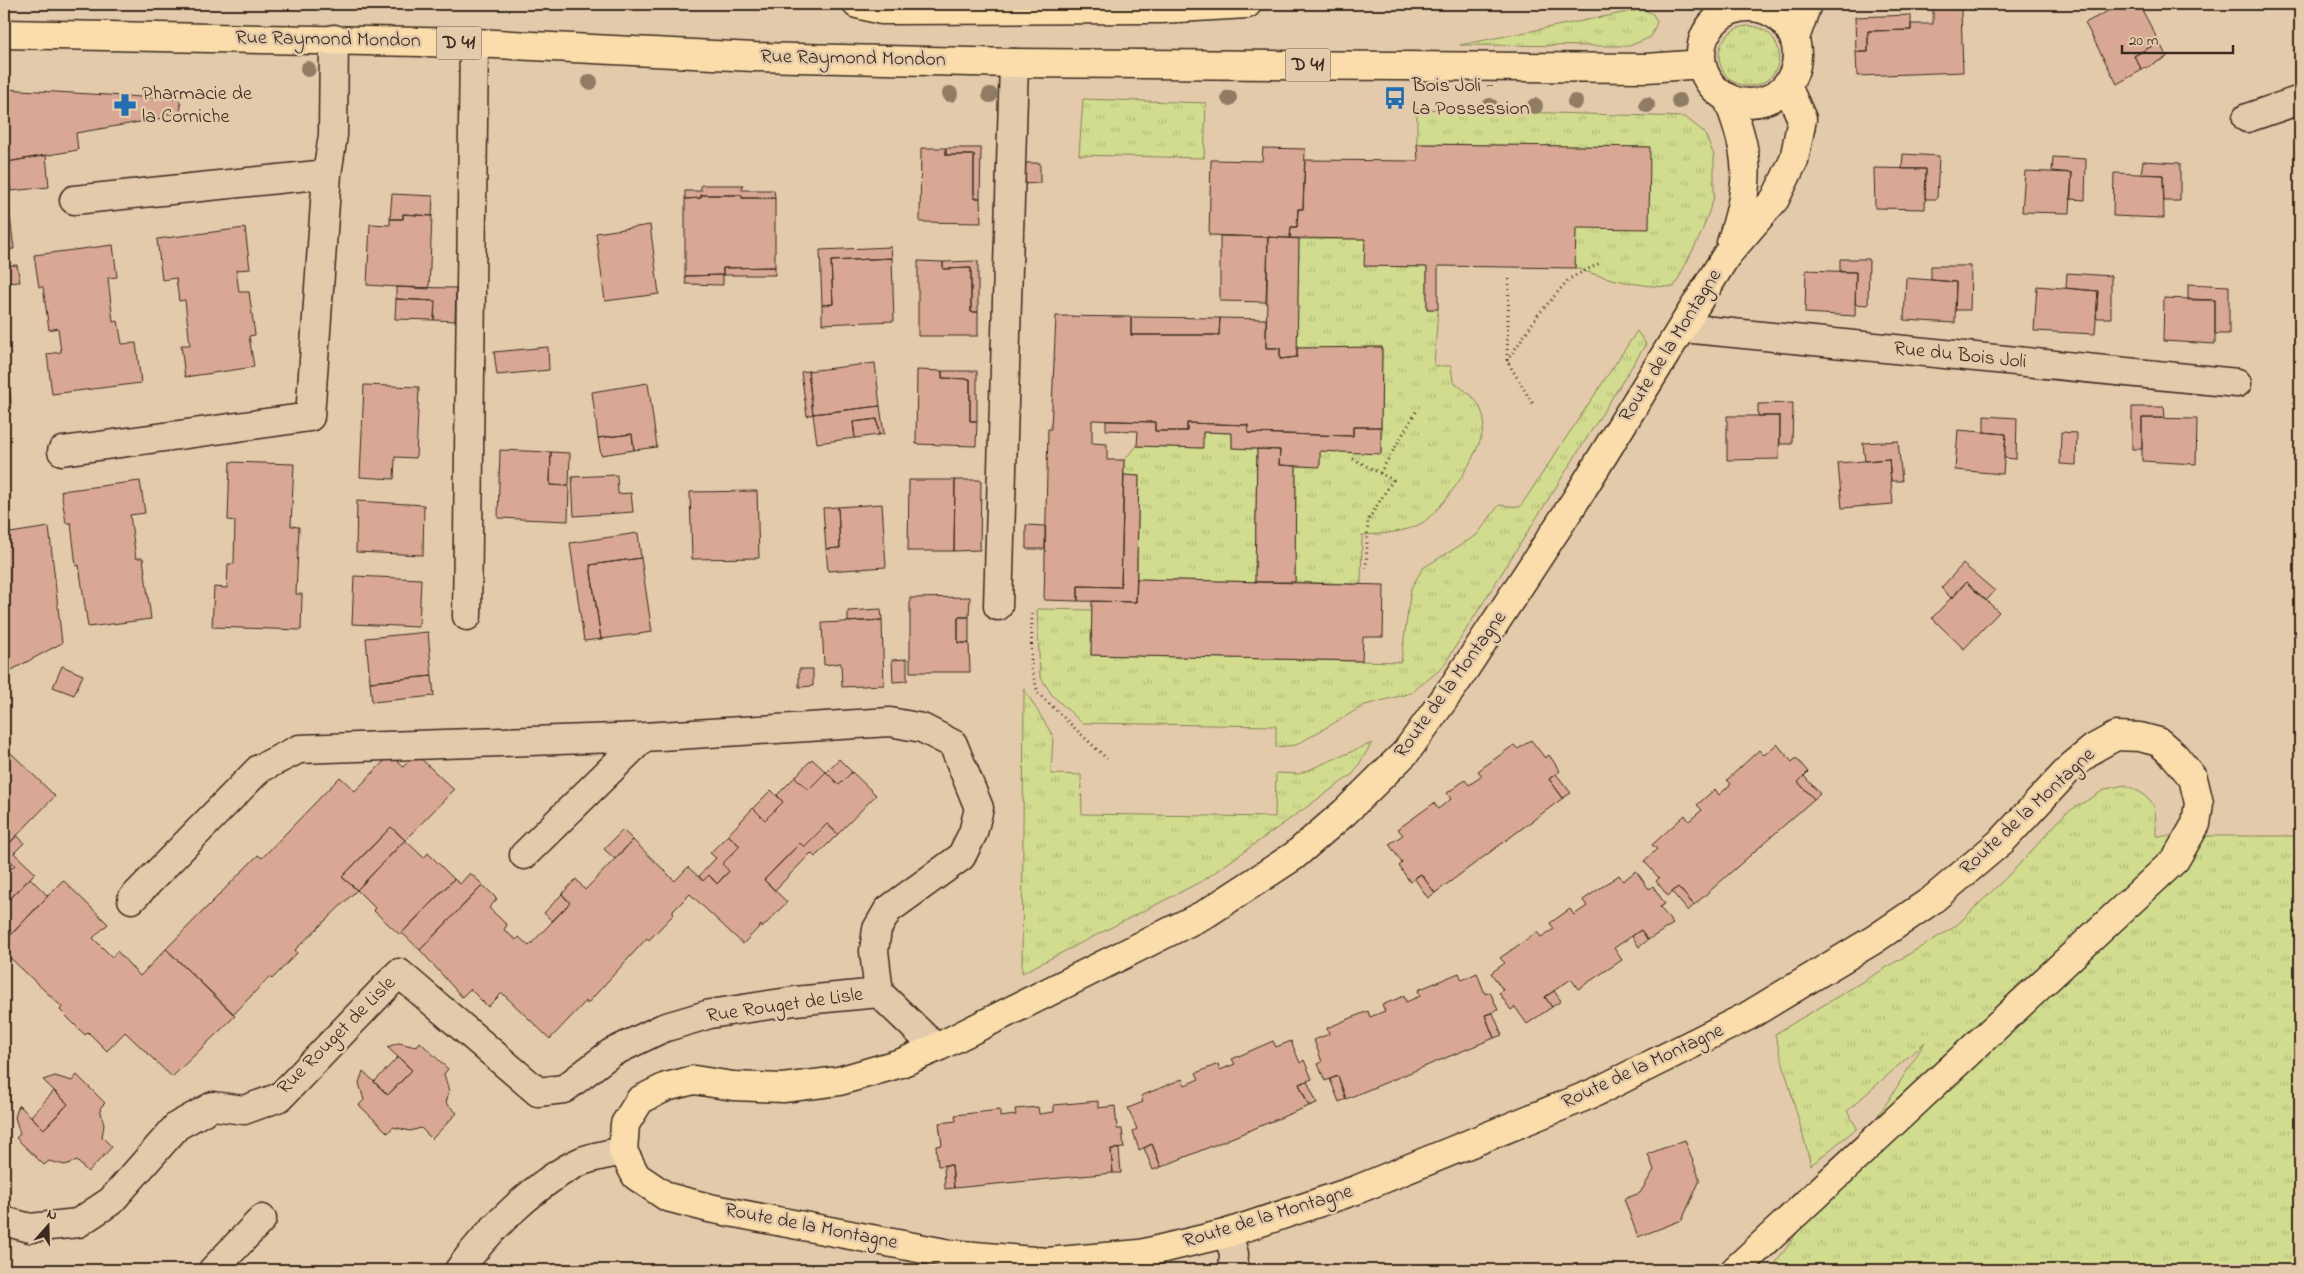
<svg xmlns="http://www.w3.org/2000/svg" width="2304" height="1274" viewBox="0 0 2304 1274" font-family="'Indie Flower',sans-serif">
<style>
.grass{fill:url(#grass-tufts);stroke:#868356}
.building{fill:#d8a894;stroke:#3b2a1e}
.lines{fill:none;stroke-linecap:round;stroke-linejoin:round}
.minor-casing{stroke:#3b2a1e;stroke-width:31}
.major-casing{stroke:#3b2a1e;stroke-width:31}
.path{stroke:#3b2a1e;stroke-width:3;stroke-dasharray:1 4;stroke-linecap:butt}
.minor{stroke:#e3caab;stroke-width:28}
.major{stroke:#fbddab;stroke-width:28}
.tree{fill:#8f7c64}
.labels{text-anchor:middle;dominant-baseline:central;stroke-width:5;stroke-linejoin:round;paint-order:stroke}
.shield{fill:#e3caab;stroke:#6d5a48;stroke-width:1}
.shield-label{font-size:19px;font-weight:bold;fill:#3b2a1e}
.street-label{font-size:20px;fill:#3b2a1e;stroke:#e3caab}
.poi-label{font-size:20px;fill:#3b2a1e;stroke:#e3caab;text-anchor:start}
</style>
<defs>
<pattern id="grass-tufts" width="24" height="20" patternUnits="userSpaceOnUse" patternTransform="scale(1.25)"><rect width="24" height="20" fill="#d1dc8f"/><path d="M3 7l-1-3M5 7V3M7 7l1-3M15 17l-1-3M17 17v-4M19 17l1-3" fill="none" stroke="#b4bd7b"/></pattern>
</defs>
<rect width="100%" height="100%" fill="#e3caab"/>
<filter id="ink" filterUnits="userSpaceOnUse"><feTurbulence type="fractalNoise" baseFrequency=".02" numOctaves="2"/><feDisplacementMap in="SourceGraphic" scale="10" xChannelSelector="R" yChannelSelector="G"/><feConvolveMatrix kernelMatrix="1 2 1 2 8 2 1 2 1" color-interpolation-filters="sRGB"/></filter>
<g filter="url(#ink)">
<path class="grass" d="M1643 9 1653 14 1657 22 1651 37 1629 46 1460 45Z
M1719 56a30 30 0 1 1 60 0a30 30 0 1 1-60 0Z
M1083 99 1206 103 1204 158 1079 155Z
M1417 109 1685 117 1704 132 1714 155V197L1701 234 1674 287C1639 287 1608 279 1575 268L1576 228 1650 147 1417 144Z
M1299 239H1365V266L1427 267V309H1438L1434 366H1451L1453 382C1467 392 1478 398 1483 415 1491 441 1444 509 1422 523 1404 533 1382 534 1362 535L1361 584 1295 582 1296 466H1320V451L1381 453 1382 347 1297 348Z
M1637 331 1646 344 1442 668 1411 693 1365 705 1296 745 1276 747V726L1082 723 1052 695 1040 676 1037 609 1092 610 1091 655 1401 662 1411 588 1423 568 1477 535 1499 505 1520 507Z
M1203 432 1232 433V448L1257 449 1255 582 1137 579 1139 476 1124 475V460L1137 446 1202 448Z
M1024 689 1053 736 1051 774 1081 775 1082 814 1275 817 1276 773 1299 774 1372 743 1353 774 1204 880 1022 973Z
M2125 785C2157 799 2156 804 2156 836H2300V1270H1771L1888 1101 1925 1042 1847 1111 1857 1128 1811 1165 1775 1034 1956 926 2014 870 2066 813 2106 789Z"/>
<path class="building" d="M2121 4H2139L2159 42 2134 56 2142 70 2117 84 2085 23Z
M1933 8 1961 9 1963 72 1857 76 1856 52H1868V31L1911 30V24H1933Z
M1911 15V30L1868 31V52H1856L1855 17Z
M2159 42 2167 57 2142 70 2134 56Z
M4 89 176 99 180 101 181 107 180 111 176 114H163V118L76 133 78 150 7 162V146L4 147Z
M1417 144 1650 147 1649 229 1576 228 1575 268 1438 266V309H1427V267L1364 266 1365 239 1290 238 1291 227H1297L1298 209H1303L1305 160 1418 161Z
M921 148H946V155H974V198H980L981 223 920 222Z
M946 148H981L980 198H974V155H946Z
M1263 148 1305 149 1303 209H1298L1297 227H1291L1290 238 1209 235 1211 160 1262 161Z
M1903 154 1939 156 1937 199H1925L1926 169H1902Z
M46 155 49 187 11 191 7 162Z
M2053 157 2086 159 2085 200 2070 199 2072 173 2052 171Z
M2143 161 2180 163V201H2164L2163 175 2141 174Z
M1023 163H1040V183L1023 184Z
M1874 168 1926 169 1925 209 1875 208Z
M2025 171 2072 173 2070 213 2022 212Z
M2114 173 2163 175 2164 218 2113 216Z
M701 185H743L742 190H774L775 198H742V195H701V198L685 199V191H701Z
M392 194 433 196 432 216 403 214V219H390Z
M701 195H742V198H775V267L723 268V275L685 276V199L701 198Z
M4 200H8L14 249 4 250Z
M403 214 432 216 429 289 367 285 370 224 390 225V219H403Z
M650 225 659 294 605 301 596 233Z
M245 228 250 269 236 270 239 292H249L255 335 249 336 254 367 185 377 181 345H190L185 300 179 301 176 278 162 280 157 239Z
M1220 236 1268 237 1266 302 1220 301Z
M1268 237 1299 239 1297 357 1280 359V348H1266Z
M113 245 117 277 108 278 113 322 118 321 122 344 136 343 141 383 52 394 47 354 61 352 58 328 49 330 43 287H39L34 255Z
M891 247 892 258 831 261 833 304 822 305 820 250Z
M892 258 894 321 822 324V305L833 304 831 261Z
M1840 259H1869L1868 305 1855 304 1856 272H1840Z
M918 261 943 262V269L971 268V312H978V336H918Z
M978 261V312H971V268L943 269V262Z
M17 265 20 282 4 283V266Z
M1931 266H1971L1970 310H1955L1956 282 1931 280Z
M775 267V275H723V268Z
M1806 270 1856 272 1855 316 1805 313Z
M2067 273 2111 276V318H2096L2098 291 2066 288Z
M723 275V285L686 284 685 276Z
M1906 278 1956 282 1955 323 1904 320Z
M2188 284 2229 286V334H2215V300H2188Z
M2037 286 2098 291 2095 334 2034 331Z
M396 287 456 288 455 321 434 320 435 301 396 299Z
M2164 298 2215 300V344L2163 341Z
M396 299 435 301 434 320 395 319Z
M1056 316 1131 317V335H1219L1220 318 1266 319V348H1280V359L1297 357V348L1382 347 1381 427H1353V436L1248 433V425L1187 423V431H1155V422L1092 420V443L1107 444V460H1124L1121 587 1078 586V601L1044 600 1048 429H1051Z
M1131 317 1220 318 1219 335H1131Z
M548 347 549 370 497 375 494 352Z
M875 363 880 406 813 414 808 371Z
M917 370 942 371V378L970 379V421H977L976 446 916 444Z
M808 371 813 414 807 416 801 372Z
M942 371H977V421H970V379L942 378Z
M9 383 11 403 4 404V384Z
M648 383 657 447 634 450 632 434 598 438 592 392Z
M364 385 419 387 416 458 395 457 394 479 360 477Z
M1793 403 1792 444H1780V416H1758V404Z
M880 406 884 434 879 435 877 419 853 422 855 438 817 443 813 414Z
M2132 407H2164L2165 418H2142V449H2132Z
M1727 416H1780L1779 459 1727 460Z
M1984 416 2017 418 2016 459 2004 458 2006 434 1984 432Z
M2142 418 2197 419 2196 464 2142 461Z
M877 419 879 435 855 438 853 422Z
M1106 421 1155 422V431H1187V423L1248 425V433L1353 436V427H1381V454L1320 451V467L1279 465 1280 450 1232 448V433L1203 432V448L1137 446 1138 431 1106 430Z
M1958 430 2006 434 2003 474 1955 470Z
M2061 432 2077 433 2076 465 2060 464Z
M632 434 634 450 601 455 598 438Z
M1898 441 1902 481H1891L1889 459 1865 461 1863 443Z
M1257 449 1280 450 1279 465 1296 466 1295 582H1255Z
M500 450 551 452 550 485 569 486 568 521 498 518Z
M551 452 570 453 569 486 550 485Z
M1889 459 1893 504 1842 508 1838 463Z
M230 462 294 464 291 526 299 527 296 594H302L301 630 212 627 214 587 227 588 228 564H234L235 521 228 520Z
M617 475 618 494 631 493 633 512 574 516 572 477Z
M1124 475 1139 476 1136 602 1078 601V586L1121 587Z
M4 478 10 533 4 534Z
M909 480H955L954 551H908Z
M955 480H981L980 550 954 551Z
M140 481 145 513 130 515 136 558H143L151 619 88 627 79 565 76 566 71 523H66L61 491Z
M757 491 759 558 692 559 690 492Z
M357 501 424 505 423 555 356 552Z
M882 504 886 567 828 571 826 549 840 548 838 507Z
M838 507 840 548 826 549 823 508Z
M1026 525 1045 526V549H1026Z
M49 527 62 643 6 673 4 534Z
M638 533 641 558 590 565 601 639 584 641 570 543Z
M641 558 652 632 601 639 590 565Z
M1963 564 1995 591 1986 601 1966 582 1952 599 1941 588Z
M354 576 421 579 419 627 352 624Z
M1137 579 1384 585 1383 637H1363L1362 661 1091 655 1092 601 1136 602Z
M1966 582 1999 612 1964 649 1932 618Z
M970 597 969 617H958V643H969L970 672H910V598Z
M881 609 882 620 848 622V611Z
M958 617H969V643H958Z
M882 620 884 685 842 687 841 663 824 665 822 623Z
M428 632 432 676 370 682 366 638Z
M907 659V681L893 682 892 660Z
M62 666 83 675 74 695 53 687Z
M799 669H813V686L799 687Z
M432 676 434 696 372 702 370 682Z
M1531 740 1545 758 1549 755 1560 771 1549 779 1563 798 1435 893 1421 874 1410 882 1399 866 1402 863 1389 844 1403 835 1398 829 1434 803 1438 809 1451 799 1447 793 1465 780 1469 785 1482 776 1478 771 1514 745 1518 749Z
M1777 744 1792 762 1796 758 1808 772 1798 782 1814 799 1694 905 1678 887 1668 896 1656 881 1659 878 1644 861 1657 849 1652 845 1685 815 1689 821 1702 810 1697 805 1715 789 1719 795 1731 784 1727 780 1759 750 1764 755Z
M5 747 55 796 4 849V748Z
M391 754 403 767 416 754 454 790 405 840 391 827 342 877 357 890 295 950 297 953 272 979 269 977 234 1014 166 949 258 855 262 858 340 777 355 791Z
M812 759 826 772 808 790 795 777Z
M839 759 852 772 839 785 826 772Z
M826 772 839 785 852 772 876 795 838 834 827 824 804 847 800 843 764 880 787 902 762 928 761 925 743 944 690 894 672 912 674 914 649 940 647 938 587 1004 586 1001 550 1039 502 993 488 1007 470 989 462 997 420 950 483 885 497 899 489 908 507 925 504 930 516 940 519 937 529 946 570 903 562 894 576 879 585 890 633 840 675 881 688 867 703 881 709 875 717 884 729 871 722 864 740 846 728 835 753 808 765 820 783 802 777 795 795 777 808 790Z
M1556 774 1571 793 1563 798 1549 779Z
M1804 776 1820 794 1814 799 1798 782Z
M771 790 783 802 765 820 753 808Z
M827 824 838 834 815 857 811 853 775 890 764 880 800 843 804 847Z
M391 827 405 840 357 890 342 877Z
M623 830 633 840 615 859 604 849Z
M17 835 24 843 14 853 35 873 4 905V876L15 865 4 854V849Z
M728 835 740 846 722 864 729 871 717 884 709 875 703 881 699 876 716 858 710 853Z
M405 840 424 858 428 853 454 879 400 935 373 910 375 908 357 890Z
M4 854 15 865 4 876Z
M1636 871 1649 889 1653 886 1665 904 1660 907 1673 924 1648 940 1641 930 1614 948 1622 960 1578 989 1571 979 1545 997 1552 1007 1527 1024 1515 1007 1511 1010 1499 993 1503 990 1491 973 1505 963 1500 958 1537 932 1541 937 1554 929 1550 923 1570 909 1574 915 1587 906 1583 900 1619 875 1623 881Z
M470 873 483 885 420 950 402 933 454 879 460 884Z
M1421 874 1435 893 1428 898 1414 878Z
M30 878 48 896 4 942V905Z
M63 880 108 924 93 938 112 957 117 951 140 976 166 949 235 1016 172 1077 125 1032 107 1051 88 1032 85 1035 60 1010 62 1007 4 952V942Z
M1678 887 1694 905 1688 911 1672 892Z
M562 894 570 903 552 921 544 913Z
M1641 930 1648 940 1639 947 1632 936Z
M1459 973 1462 980 1477 973 1485 994 1490 992 1498 1010 1485 1015 1494 1038 1346 1099 1338 1076 1325 1081 1318 1064 1322 1062 1314 1040 1329 1034 1327 1028 1368 1011 1370 1017 1385 1011 1382 1005 1404 996 1406 1002 1420 996 1418 990Z
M1554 991 1561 1001 1552 1007 1545 997Z
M1493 1013 1502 1035 1494 1038 1485 1015Z
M1273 1041 1276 1047 1291 1041 1300 1063 1304 1060 1312 1079 1299 1084 1309 1106 1161 1167 1152 1144 1139 1150 1133 1131 1137 1129 1128 1108 1143 1102 1141 1096 1182 1079 1185 1085 1199 1079 1196 1073 1218 1064 1220 1070 1235 1064 1232 1059Z
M420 1042 448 1069 444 1074 449 1091 446 1103 457 1113 432 1139 421 1128 410 1131 393 1127 388 1133 359 1105 364 1100 359 1083 363 1071 388 1095 412 1070 387 1047 399 1043 416 1047Z
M398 1057 412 1070 388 1095 374 1082Z
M77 1075 105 1103 100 1108 104 1125 102 1137 112 1147 88 1172 77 1161 65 1165 49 1161 44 1165 16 1138 20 1134 15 1117 19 1105 44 1129 68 1104 43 1080 55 1076 72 1081Z
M1338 1076 1346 1099 1339 1102 1330 1079Z
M1307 1081 1317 1103 1309 1106 1299 1084Z
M54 1091 68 1104 44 1129 31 1116Z
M1098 1101V1108L1115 1106 1117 1129H1122L1124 1148 1111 1149 1113 1173 954 1188 952 1165 938 1166 936 1146 942 1145 939 1123 956 1121 955 1115 1000 1110V1117L1016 1115 1015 1109 1038 1107 1039 1114 1054 1112V1105Z
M1685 1140 1700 1180 1682 1220 1638 1237 1624 1199 1640 1193 1654 1170 1648 1154Z
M1152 1144 1161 1167 1153 1170 1144 1148Z
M1111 1149H1119L1121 1173H1113Z
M944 1165H952L954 1188 945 1189Z"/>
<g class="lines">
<defs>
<path id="minor" d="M1759 8 1762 4
M2247 118 2300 100
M74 200 327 174
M1683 328 2237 383
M62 451 310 417 327 174 333 135 334 39
M998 606 1014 63
M467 616 474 43
M524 855 644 737
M132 899 259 769 299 749 644 737 890 722 922 728 953 744 979 808 973 833 961 857 888 910 877 929 874 951 879 993
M879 993 936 1048
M4 1221 30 1228 78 1223 111 1201 177 1126 213 1106 244 1110 280 1097 399 973 538 1092 564 1089 611 1053 663 1028 710 1014 795 1001 879 993
M1228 1233 1234 1254 1233 1270
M213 1270 262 1219
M459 1270C485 1233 540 1179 582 1161 595 1156 610 1154 623 1151"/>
<path id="major" d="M857 4 881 10 1161 9 1247 4
M1701 55a48 48 0 1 1 96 0a48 48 0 1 1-96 0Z
M4 34 474 43 754 57 1014 63 1647 68 1702 64
M1795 38 1807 4
M1727 97C1751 157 1751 182 1731 243
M1735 1270 2175 860 2196 824 2199 803 2193 778 2174 755 2159 742 2140 737 2116 736 2094 748 2072 766 2003 840 1932 900 1875 939 1748 1016 1596 1092 1356 1190 1228 1233 1140 1254 1047 1262 950 1254 709 1208 667 1197 636 1176 623 1151 625 1124 640 1100 666 1087 694 1080 733 1086 783 1088 839 1081 901 1063 936 1048 1207 913 1294 856 1345 812 1406 752 1455 684 1575 501 1726 256 1775 199 1794 160 1802 119 1787 86"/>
</defs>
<use href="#minor" class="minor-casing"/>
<use href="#major" class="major-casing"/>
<path class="path" d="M1509 279 1507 361 1533 404
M1507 361 1538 315 1569 279 1602 262
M1353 459 1393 480 1368 520 1366 568
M1380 473 1417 410
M1032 614 1031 667 1038 693 1107 759"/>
<use href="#minor" class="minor"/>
<use href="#major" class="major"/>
</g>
<g class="tree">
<circle cx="308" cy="69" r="8"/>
<circle cx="590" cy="82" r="8"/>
<circle cx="950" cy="94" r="8"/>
<circle cx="990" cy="95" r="8"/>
<circle cx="1229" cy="98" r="8"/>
<circle cx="1679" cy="101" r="8"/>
<circle cx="1575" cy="102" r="8"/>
<circle cx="1647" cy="105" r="8"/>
<circle cx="1490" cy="106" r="8"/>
<circle cx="1535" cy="106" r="8"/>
</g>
</g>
<defs>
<symbol id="bus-bare" viewBox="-9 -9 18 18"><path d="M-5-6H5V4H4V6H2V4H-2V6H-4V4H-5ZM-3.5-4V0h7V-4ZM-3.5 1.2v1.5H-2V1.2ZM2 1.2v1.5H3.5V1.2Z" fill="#1f6fb2" stroke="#e3caab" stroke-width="2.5" paint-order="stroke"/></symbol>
<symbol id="pharmacy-bare" viewBox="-9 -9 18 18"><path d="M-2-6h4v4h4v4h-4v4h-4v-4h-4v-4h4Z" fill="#1f6fb2" stroke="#e3caab" stroke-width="2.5" paint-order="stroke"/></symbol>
</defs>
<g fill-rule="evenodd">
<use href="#bus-bare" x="1379" y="82" width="32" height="32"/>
<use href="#pharmacy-bare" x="109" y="89" width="32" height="32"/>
</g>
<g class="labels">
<g class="shield">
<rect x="436.5" y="26.5" width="45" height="33" rx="4"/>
<rect x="1285.5" y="48.5" width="45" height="33" rx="4"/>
</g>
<g class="shield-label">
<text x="459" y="43">D 41</text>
<text x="1308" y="65">D 41</text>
</g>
<g class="street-label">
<text transform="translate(328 40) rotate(1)">Rue Raymond Mondon</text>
<text transform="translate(853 59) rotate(1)">Rue Raymond Mondon</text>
<text transform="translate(1671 346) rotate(-58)">Route de la Montagne</text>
<text transform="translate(1960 356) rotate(6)">Rue du Bois Joli</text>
<text transform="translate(1451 685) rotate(-54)">Route de la Montagne</text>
<text transform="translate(2028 812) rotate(-43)">Route de la Montagne</text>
<text transform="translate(785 1006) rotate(-8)">Rue Rouget de Lisle</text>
<text transform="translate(337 1036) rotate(-45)">Rue Rouget de Lisle</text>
<text transform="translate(1643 1067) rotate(-25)">Route de la Montagne</text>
<text transform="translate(1268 1217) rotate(-17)">Route de la Montagne</text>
<text transform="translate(811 1227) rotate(11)">Route de la Montagne</text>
</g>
<g class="poi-label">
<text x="1412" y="86">Bois Joli -<tspan x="1412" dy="23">La Possession</tspan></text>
<text x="142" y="94">Pharmacie de<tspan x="142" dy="23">la Corniche</tspan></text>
</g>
</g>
<rect width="2304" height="1274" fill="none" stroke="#e3caab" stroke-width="20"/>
<rect x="10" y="10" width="2284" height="1254" fill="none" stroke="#3b2a1e" stroke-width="2" filter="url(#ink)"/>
<g transform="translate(48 1226) rotate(20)" stroke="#e3caab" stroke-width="4" paint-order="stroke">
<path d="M0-4L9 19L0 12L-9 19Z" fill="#3b2a1e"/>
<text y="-8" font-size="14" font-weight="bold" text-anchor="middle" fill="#3b2a1e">N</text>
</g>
<path d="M2122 45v8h111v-8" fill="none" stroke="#3b2a1e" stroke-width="2.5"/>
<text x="2129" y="45" font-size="15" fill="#3b2a1e" stroke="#e3caab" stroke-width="4" paint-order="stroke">20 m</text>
</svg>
